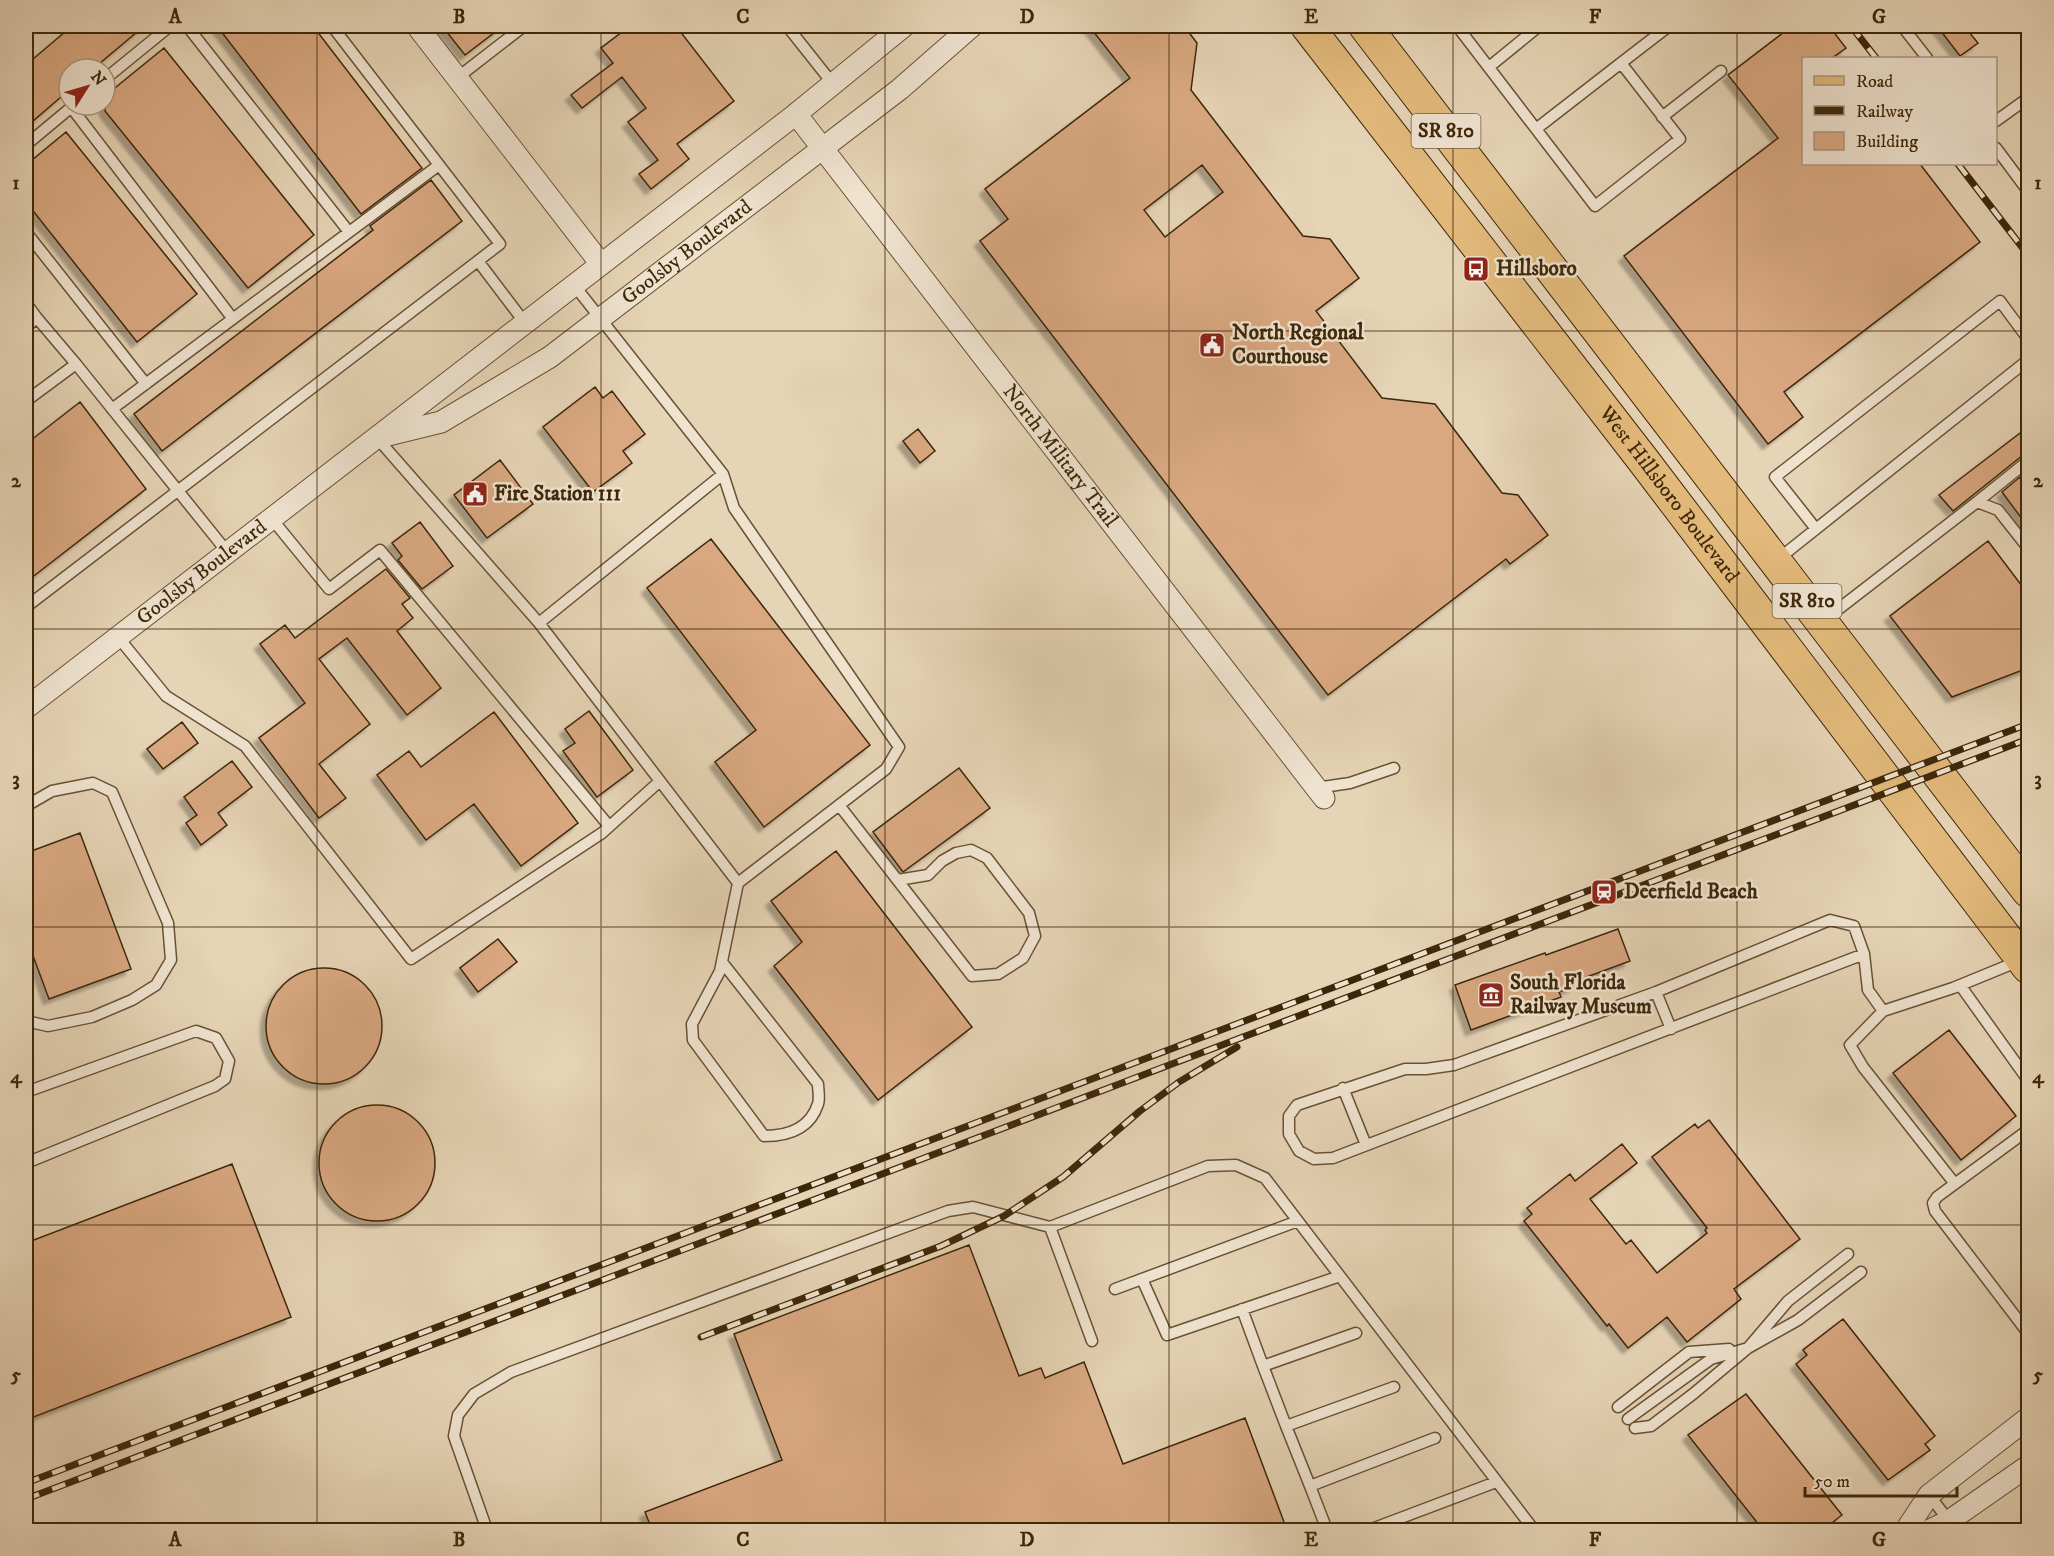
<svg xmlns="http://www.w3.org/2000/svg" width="2054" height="1556" viewBox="0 0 2054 1556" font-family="'IM FELL DW Pica',serif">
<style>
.building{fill:#d9a881;stroke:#3e2709;stroke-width:1.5;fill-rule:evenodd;filter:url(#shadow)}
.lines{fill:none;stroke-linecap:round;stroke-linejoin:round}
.service-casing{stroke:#685234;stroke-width:13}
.minor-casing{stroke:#685234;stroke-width:23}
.primary-casing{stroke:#3e2709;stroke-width:34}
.service{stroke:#efe3d0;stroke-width:10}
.minor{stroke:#efe3d0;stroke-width:21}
.primary{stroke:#e3ba7b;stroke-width:32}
.rail-casing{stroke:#3e2709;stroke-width:7}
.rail{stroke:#efe3d0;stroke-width:4.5;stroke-dasharray:14;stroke-linecap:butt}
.grid{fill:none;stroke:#3e2709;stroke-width:1.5;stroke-opacity:0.55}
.labels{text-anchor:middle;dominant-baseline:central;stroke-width:5;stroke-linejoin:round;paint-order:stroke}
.shield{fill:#efe3d0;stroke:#735f45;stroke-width:1.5}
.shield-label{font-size:20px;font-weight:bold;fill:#3e2709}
.street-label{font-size:21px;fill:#3e2709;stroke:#efe3d0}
.poi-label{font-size:21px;font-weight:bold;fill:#3e2709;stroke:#efe3d0;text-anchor:start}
.neatline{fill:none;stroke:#3e2709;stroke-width:2}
.grid-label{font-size:20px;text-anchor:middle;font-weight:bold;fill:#3e2709}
</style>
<defs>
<filter id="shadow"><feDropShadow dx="-5.5" dy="5.5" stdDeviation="1.5" flood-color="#0004"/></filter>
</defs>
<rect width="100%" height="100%" fill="#e6d4b6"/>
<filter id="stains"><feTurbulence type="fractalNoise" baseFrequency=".00333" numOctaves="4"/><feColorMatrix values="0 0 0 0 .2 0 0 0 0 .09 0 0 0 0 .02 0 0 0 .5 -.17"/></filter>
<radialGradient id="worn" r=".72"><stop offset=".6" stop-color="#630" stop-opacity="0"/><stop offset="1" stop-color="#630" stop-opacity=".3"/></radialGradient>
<path class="building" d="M72 26H144L93 69H69V90L26 127V65Z
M217 26H313L422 168 361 214Z
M442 26H503L465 55Z
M630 26H676L734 101 677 144 689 159 651 189 639 174 658 160 628 122 646 108 622 77 582 108 571 95 613 63 601 48Z
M1089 26H1184L1197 43 1191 90 1303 236 1330 239 1359 278 1316 311 1382 398 1435 404 1502 493 1518 495 1548 535 1510 564 1506 559 1328 695 980 241 1008 219 985 189 1130 78ZM1202 165 1223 192 1165 237 1144 210Z
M1792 26H1829L1846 48 1832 58H1803V164H1920L1980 242 1784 392 1803 417 1768 444 1624 256 1778 138 1728 75Z
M1937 26H1964L1978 43 1960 56Z
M164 48 314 235 248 288 105 111V96Z
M66 132 197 294 137 342 26 202V165Z
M431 180 462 221 162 451 134 414 373 230 370 226Z
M595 387 603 398 612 391 645 434 623 451 632 463 593 492 543 427Z
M80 402 146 489 26 582V444Z
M2028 427V451L1953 511 1939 495Z
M918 429 935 451 920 463 903 441Z
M500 460 533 504 487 538 454 495Z
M2020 477 2028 489V527L2002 492Z
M420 522 453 566 422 589 398 560 402 556 392 543Z
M711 539 870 745 764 827 715 762 756 730 647 588Z
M1988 541 2028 594V668L1952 697 1890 616Z
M386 569 410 598 402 604 413 618 397 631 441 688 407 715 347 638 319 659 370 724 319 764 346 798 319 818 259 738 305 703 260 644 285 625 295 638Z
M589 711 633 770 597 797 563 751 575 743 565 729Z
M494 712 578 823 521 866 474 804 426 840 377 775 409 751 421 767Z
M182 722 198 743 163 769 147 749Z
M232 761 252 787 218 813 227 825 201 845 186 823 197 815 184 797Z
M959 768 990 808 903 872 873 832Z
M80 833 131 969 49 999 32 953 26 956V853Z
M836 851 972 1027 878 1100 774 966 802 942 771 901Z
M1618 929 1630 961 1573 982 1574 986 1559 992 1561 997 1471 1030 1455 985 1545 953 1546 955Z
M498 939 517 962 478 992 460 968Z
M266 1026a58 58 0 1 1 116 0a58 58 0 1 1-116 0Z
M1949 1030 2016 1116 1961 1160 1893 1073Z
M319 1163a58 58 0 1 1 116 0a58 58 0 1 1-116 0Z
M1709 1120 1800 1239 1734 1289 1741 1299 1687 1342 1667 1317 1628 1348 1609 1324 1607 1326 1524 1221 1532 1214 1527 1208 1570 1174 1575 1181 1622 1144 1637 1163 1590 1199 1626 1244 1631 1240 1657 1273 1707 1233 1705 1230 1707 1228 1652 1157 1695 1124 1698 1128Z
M232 1164 291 1317 26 1420V1243Z
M969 1245 1019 1376 1041 1368 1045 1378 1084 1362 1123 1464 1245 1418 1287 1530H652L645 1512 782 1460 734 1334Z
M1843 1319 1935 1436 1925 1444 1930 1450 1888 1480 1796 1364 1807 1355 1803 1350Z
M1746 1394 1842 1515 1823 1530H1763L1688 1435Z"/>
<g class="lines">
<defs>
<path id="service" d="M187 26 349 232
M787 26 833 84
M1457 26 1595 206 1680 139 1621 63 1536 129
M1902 26 1927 58
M1621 63 1669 26
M1489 67 1538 27
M457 78 524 26
M105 79 170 26
M71 107 233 319
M1662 117 1721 71
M1996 121 2028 98
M26 145 74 105
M1996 148 2028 191
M26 232 146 384
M478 261 525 323
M574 285 723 474 734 508 899 747 886 769 738 883 720 971 692 1024 693 1040 764 1136C788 1136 810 1129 818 1104 820 1098 818 1090 818 1084L722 962
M26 303 37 318 26 327
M76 364 228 553
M26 401 76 364 37 318
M112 409 439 165
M377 438 539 623
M723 474 539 623 738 883
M1977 502 2028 461
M272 519 329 589 380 550 609 826
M1816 529 1775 477 2000 301 2028 339
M1777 560 2028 360
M26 607 500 244 332 26
M1823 621 1977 502 1998 510 2028 548
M118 637 166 696 245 746 411 959 602 833 660 781
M1316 788 1350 783 1394 768
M839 805 972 976 998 974 1023 958 1035 936 1029 913 987 858 971 850 956 853 942 861 928 875 898 880
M26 806 52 791 93 783 112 792 168 923 171 960 156 985 132 1000 92 1017 48 1026 26 1021
M1864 954 1333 1158 1314 1159 1299 1151 1289 1134V1116L1297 1105 1405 1069H1426L1454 1065 1656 992 1830 920 1854 926 1864 954 1868 990 1883 1011 1953 988 2019 961
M1960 985 2028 1080
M1656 992 1671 1029
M1883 1011 1850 1045 1863 1067 1955 1184
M1343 1088 1366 1145
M26 1092 196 1031 216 1038 229 1061 225 1079 215 1086 26 1163
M2028 1130 1937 1197 1933 1203 1935 1211 2028 1333
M1142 1279 1167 1335 1340 1276
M1115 1289 1298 1221
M1242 1309 1263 1366 1356 1333
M1092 1341 1050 1227 1208 1166 1236 1165 1265 1178 1534 1530
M1263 1366 1286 1426 1394 1387
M1618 1407 1689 1352 1729 1349
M1628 1419 1711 1359 1748 1348 1798 1320 1861 1272
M1286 1426 1310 1486 1435 1438
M1635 1428 1651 1426 1693 1394 1748 1348 1788 1301 1848 1254
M1310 1486 1327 1530
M1929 1495 1956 1530
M487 1530 454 1436 458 1415 474 1394 511 1372 948 1211 973 1207 1050 1227
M1369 1530 1496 1482"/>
<g id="minor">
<path d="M417 26 601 264"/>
<path id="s1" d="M796 114 1324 798"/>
<path id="s2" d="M384 436 441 422 550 357 900 89 972 26"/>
<path id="s3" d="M26 708 796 114 904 26"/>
<path d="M1906 1530 1929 1495 2028 1418"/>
<path d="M1930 1530 1949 1521 2028 1466"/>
</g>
<g id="primary">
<path id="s4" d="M1307 26 1643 460 2028 967"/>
<path d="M1365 26 2028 891"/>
</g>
</defs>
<use href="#service" class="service-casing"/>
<use href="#minor" class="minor-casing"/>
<use href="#primary" class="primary-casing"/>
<use href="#service" class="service"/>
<use href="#minor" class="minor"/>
<use href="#primary" class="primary"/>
<defs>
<path id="rail" d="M1851 26 1876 58
M1958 164 2028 255
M701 1337 941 1246 1004 1216 1063 1177 1140 1111 1179 1082 1237 1047
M26 1483 2028 724
M26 1499 2028 739"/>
</defs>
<use href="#rail" class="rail-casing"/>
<use href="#rail" class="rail"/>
</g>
<path class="grid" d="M317 26V1530M601 26V1530M885 26V1530M1169 26V1530M1453 26V1530M1737 26V1530M26 331H2028M26 629H2028M26 927H2028M26 1225H2028"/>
<defs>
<symbol id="bus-square" viewBox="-11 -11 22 22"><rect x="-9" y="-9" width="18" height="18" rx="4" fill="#8f2418" stroke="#efe3d0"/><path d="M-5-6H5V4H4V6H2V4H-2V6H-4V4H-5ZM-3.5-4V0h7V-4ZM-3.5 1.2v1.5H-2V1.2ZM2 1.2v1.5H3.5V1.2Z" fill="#fff"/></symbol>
<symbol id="civic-square" viewBox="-11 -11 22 22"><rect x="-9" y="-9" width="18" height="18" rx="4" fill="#8f2418" stroke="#efe3d0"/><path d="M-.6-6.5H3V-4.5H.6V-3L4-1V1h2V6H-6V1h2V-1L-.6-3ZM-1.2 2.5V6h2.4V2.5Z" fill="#fff"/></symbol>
<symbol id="station-square" viewBox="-11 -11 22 22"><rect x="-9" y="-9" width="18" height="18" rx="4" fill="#8f2418" stroke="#efe3d0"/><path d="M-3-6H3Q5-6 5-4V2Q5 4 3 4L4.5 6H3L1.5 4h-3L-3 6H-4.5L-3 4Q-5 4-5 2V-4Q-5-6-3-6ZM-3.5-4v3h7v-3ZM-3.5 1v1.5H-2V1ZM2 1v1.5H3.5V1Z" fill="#fff"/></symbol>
<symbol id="museum-square" viewBox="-11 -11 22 22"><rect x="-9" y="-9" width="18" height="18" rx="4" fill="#8f2418" stroke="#efe3d0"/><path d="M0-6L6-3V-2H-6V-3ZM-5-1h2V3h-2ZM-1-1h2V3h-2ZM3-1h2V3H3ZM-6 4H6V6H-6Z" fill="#fff"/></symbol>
</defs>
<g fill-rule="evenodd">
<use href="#bus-square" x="1461" y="254" width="30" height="30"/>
<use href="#civic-square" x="1197" y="330" width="30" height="30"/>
<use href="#civic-square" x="460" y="479" width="30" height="30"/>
<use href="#station-square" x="1589" y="877" width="30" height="30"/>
<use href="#museum-square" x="1476" y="980" width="30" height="30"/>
</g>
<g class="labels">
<g class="shield">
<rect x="1411.5" y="114" width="69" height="34" rx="4.5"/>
<rect x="1772.5" y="584" width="69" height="34" rx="4.5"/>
</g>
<g class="shield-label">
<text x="1446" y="131">SR 810</text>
<text x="1807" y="601">SR 810</text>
</g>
<g class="street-label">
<text stroke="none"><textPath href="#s2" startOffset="358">Goolsby Boulevard</textPath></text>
<text stroke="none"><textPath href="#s1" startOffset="432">North Military Trail</textPath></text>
<text stroke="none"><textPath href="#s4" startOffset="592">West Hillsboro Boulevard</textPath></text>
<text stroke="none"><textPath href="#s3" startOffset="222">Goolsby Boulevard</textPath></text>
</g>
<g class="poi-label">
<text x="1496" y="269">Hillsboro</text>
<text x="1232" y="333">North Regional<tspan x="1232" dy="24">Courthouse</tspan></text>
<text x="494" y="494">Fire Station 111</text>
<text x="1624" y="892">Deerfield Beach</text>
<text x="1510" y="983">South Florida<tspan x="1510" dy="24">Railway Museum</tspan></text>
</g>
</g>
<rect width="2054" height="1556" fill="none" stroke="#e6d4b6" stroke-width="66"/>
<rect x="1802" y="57" width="195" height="108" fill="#efe3d0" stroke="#a89880" stroke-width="1.5"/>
<rect x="1814" y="76" width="30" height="9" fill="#e3ba7b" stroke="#a89880" stroke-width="1.5"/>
<text x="1856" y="87" font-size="18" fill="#3e2709">Road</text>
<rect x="1814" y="106" width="30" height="9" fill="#3e2709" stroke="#a89880" stroke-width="1.5"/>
<text x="1856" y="117" font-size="18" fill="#3e2709">Railway</text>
<rect x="1814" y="132" width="30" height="18" fill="#d9a881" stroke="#a89880" stroke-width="1.5"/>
<text x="1856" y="147" font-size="18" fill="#3e2709">Building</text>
<g transform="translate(87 87) rotate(53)"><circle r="28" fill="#efe3d0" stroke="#a89880" stroke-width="1.5"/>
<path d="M0-4.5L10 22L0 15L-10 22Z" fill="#8f2418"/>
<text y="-9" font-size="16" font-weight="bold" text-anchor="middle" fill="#3e2709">N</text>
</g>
<path d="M1805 1487v9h152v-9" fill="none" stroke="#3e2709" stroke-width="3"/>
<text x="1814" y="1487" font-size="18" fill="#3e2709" stroke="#efe3d0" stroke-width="4.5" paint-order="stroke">50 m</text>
<rect x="33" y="33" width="1988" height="1490" class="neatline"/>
<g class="grid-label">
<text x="175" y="23">A</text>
<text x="459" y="23">B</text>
<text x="743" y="23">C</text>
<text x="1027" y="23">D</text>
<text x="1311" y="23">E</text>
<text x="1595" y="23">F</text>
<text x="1879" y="23">G</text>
<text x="16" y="189">1</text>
<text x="2038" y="189">1</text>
<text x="16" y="487">2</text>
<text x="2038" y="487">2</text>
<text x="16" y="785">3</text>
<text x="2038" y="785">3</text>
<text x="16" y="1083">4</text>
<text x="2038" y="1083">4</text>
<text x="16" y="1381">5</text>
<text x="2038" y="1381">5</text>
<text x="175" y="1546">A</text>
<text x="459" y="1546">B</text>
<text x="743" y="1546">C</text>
<text x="1027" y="1546">D</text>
<text x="1311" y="1546">E</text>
<text x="1595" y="1546">F</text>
<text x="1879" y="1546">G</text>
</g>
<rect width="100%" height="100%" filter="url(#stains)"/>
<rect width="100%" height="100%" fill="url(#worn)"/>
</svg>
